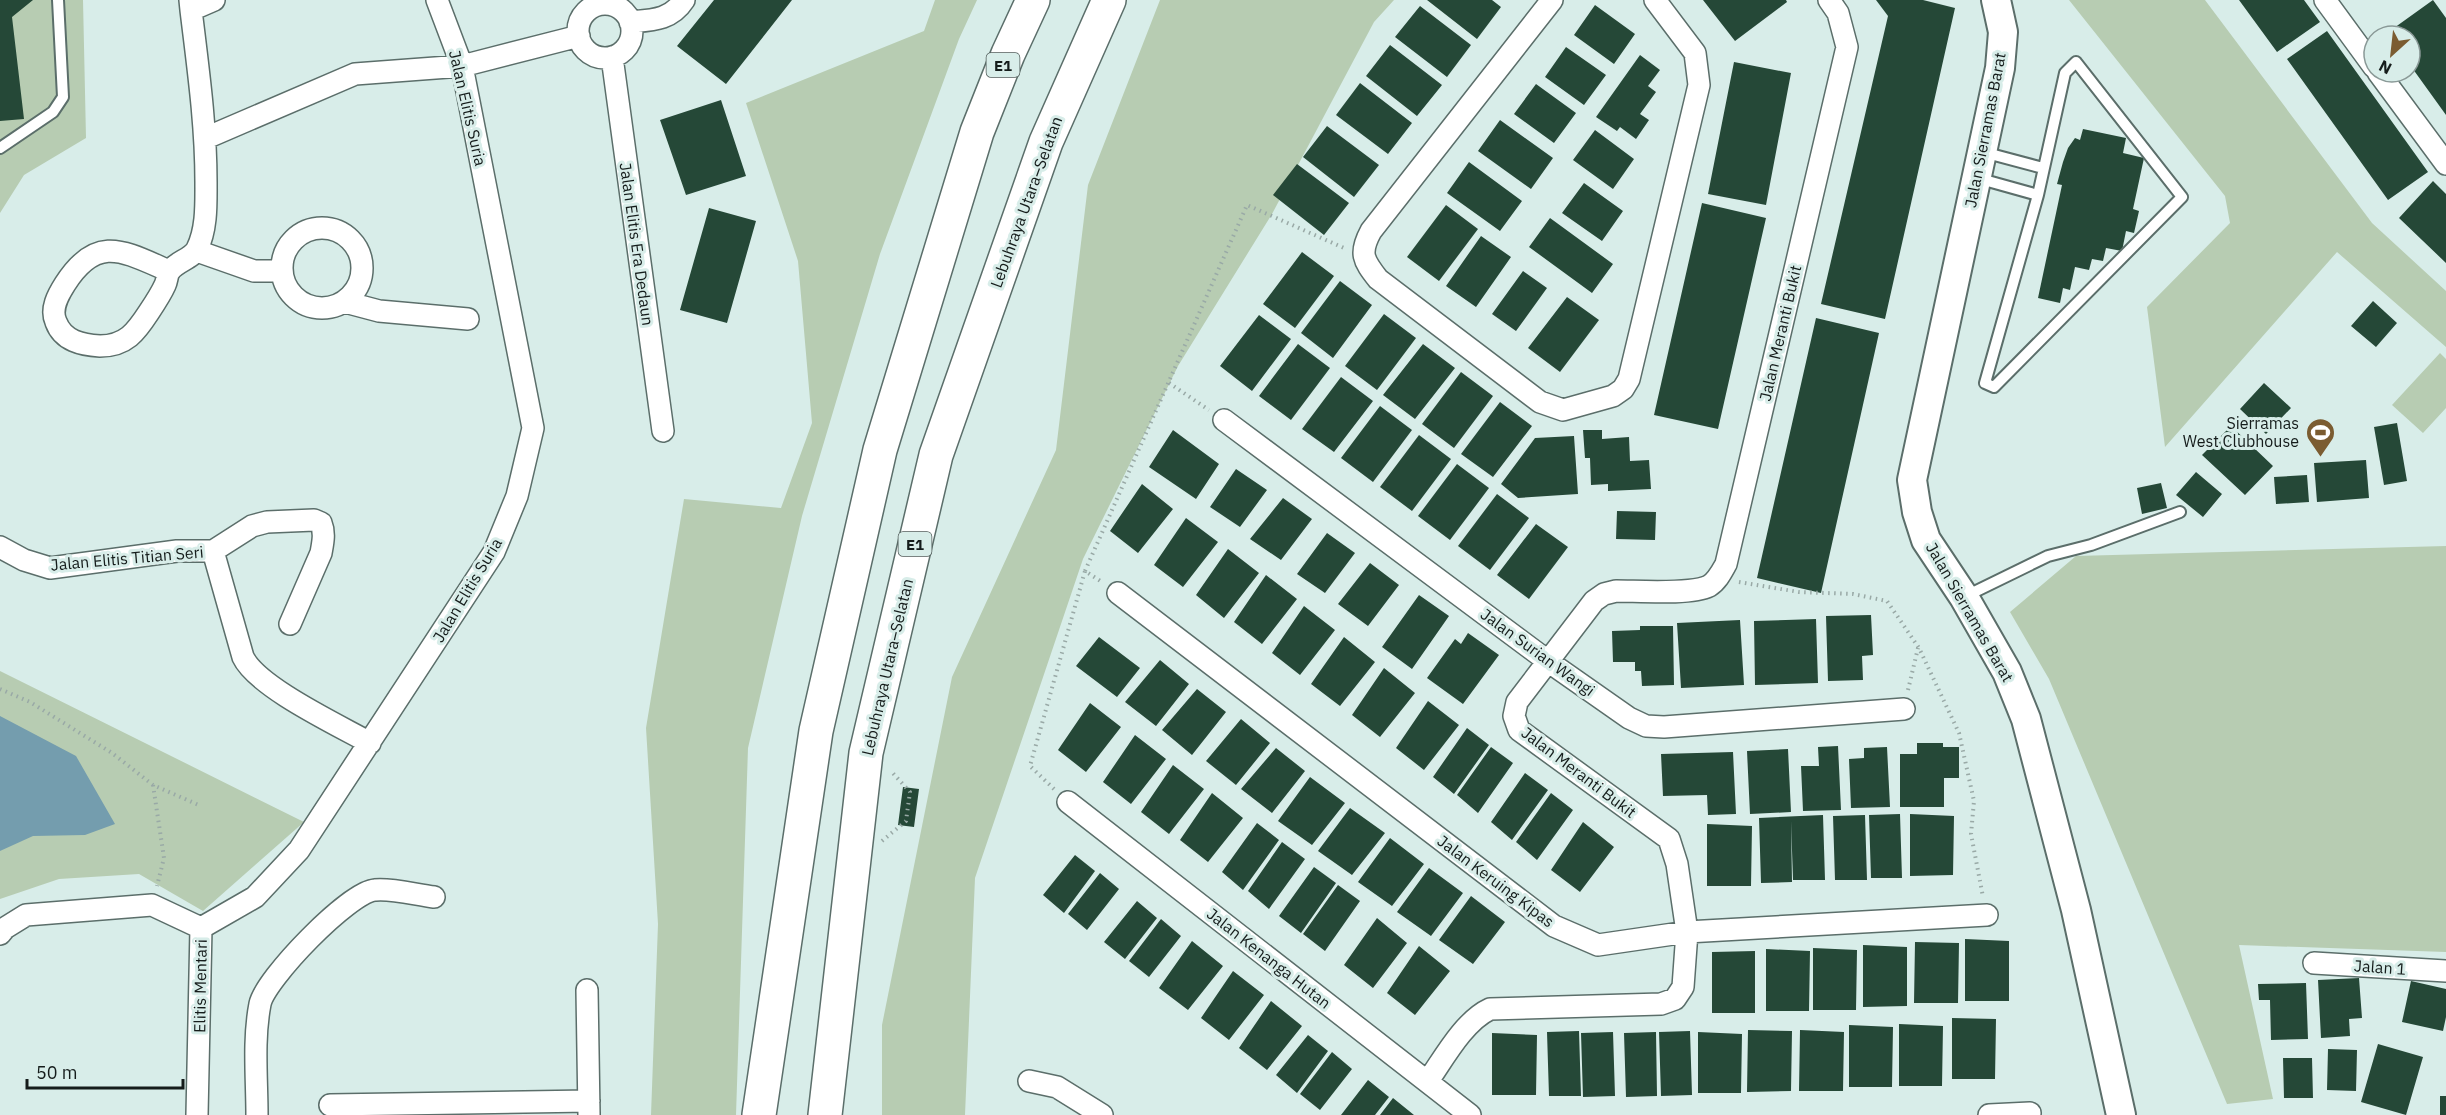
<svg xmlns="http://www.w3.org/2000/svg" width="2446" height="1115" viewBox="0 0 2446 1115" font-family="'IBM Plex Sans',sans-serif">
<style>
.green{fill:#b7ccb2}
.water{fill:#749dae}
.building{fill:#254837}
.lines{fill:none;stroke-linecap:round;stroke-linejoin:round}
.lane-casing{stroke:#5b6e6a;stroke-width:14}
.street-casing{stroke:#5b6e6a;stroke-width:24}
.secondary-casing{stroke:#5b6e6a;stroke-width:32}
.highway-casing{stroke:#5b6e6a;stroke-width:36}
.path{stroke:#99a9a6;stroke-width:4;stroke-dasharray:1.5 4.5;stroke-linecap:butt}
.lane{stroke:#fff;stroke-width:10}
.street{stroke:#fff;stroke-width:21}
.secondary{stroke:#fff;stroke-width:28}
.highway{stroke:#fff;stroke-width:33}
.labels{text-anchor:middle;dominant-baseline:central;stroke-width:6;stroke-linejoin:round;paint-order:stroke}
.shield{fill:#d8ede9;stroke:#505b59;stroke-width:1.5}
.shield-label{font-size:15px;font-weight:bold;fill:#151c1b}
.street-label{font-size:16px;fill:#151c1b;stroke:#d8ede9}
.poi-label{font-size:16px;fill:#151c1b;stroke:#d8ede9;text-anchor:end}
</style>
<rect width="100%" height="100%" fill="#d8ede9"/>
<path class="green" d="M0 0H83L86 138 24 175 0 213Z
M935 0H977L959 39 880 254 802 516 748 748 736 1115H651L658 924 646 728 684 499 781 508 812 423 798 261 746 103 924 31Z
M1160 0H1394L1374 22 1272 214 1178 366 1083 559 975 878 965 1115H882V1025L952 677 1056 450 1088 185Z
M2069 0H2205L2372 223 2446 291V347L2337 252 2165 447 2147 307 2230 223 2225 196Z
M2440 353 2446 359V408L2423 433 2392 405Z
M2446 546V952L2239 945 2273 1099 2227 1104 2049 679 2010 612 2076 556Z
M0 671 304 822 203 911 139 874 59 879 0 899Z"/>
<path class="water" d="M0 716 76 756 115 824 85 835 33 836 0 851Z"/>
<path class="building" d="M0 0H33L12 17 24 119 0 121Z
M714 0H792L726 84 677 46Z
M1427 0H1492L1501 7 1477 39Z
M1703 0H1786L1787 2 1735 41Z
M1876 0H1923L1955 8 1885 319 1821 304 1888 16Z
M2239 0H2304L2320 22 2277 52Z
M2433 0 2446 18V115L2410 65V36H2389L2387 33Z
M1595 5 1635 34 1614 64 1574 35Z
M1420 6 1471 45 1447 77 1395 37Z
M2327 31 2428 172 2388 200 2287 59Z
M1390 45 1442 85 1417 116 1366 76Z
M1566 47 1606 75 1584 105 1545 77Z
M1640 55 1660 70 1648 86 1656 92 1640 114 1649 120 1636 139 1620 127 1617 131 1596 117Z
M1734 62 1791 73 1766 205 1708 194Z
M1360 83 1412 123 1388 154 1336 115Z
M1536 84 1576 113 1554 143 1514 114Z
M721 100 746 176 686 195 660 120Z
M1500 120 1553 158 1531 189 1478 151Z
M1327 126 1379 165 1354 197 1303 157Z
M2083 129 2126 138 2123 153 2144 158 2133 209 2139 211 2134 233 2126 231 2122 251 2106 248 2103 261 2092 259 2089 270 2075 267 2070 290 2063 288 2060 303 2038 298 2062 185 2057 184 2063 162 2068 148 2075 138 2080 140Z
M1595 130 1634 159 1613 189 1573 160Z
M1469 162 1522 201 1500 231 1447 193Z
M1297 164 1349 203 1324 235 1273 195Z
M2433 181 2446 194V263L2399 218Z
M1584 183 1623 211 1602 241 1562 213Z
M1702 203 1766 218 1718 429 1654 415Z
M1446 205 1478 229 1439 281 1407 257Z
M709 208 756 221 727 323 680 310Z
M1550 218 1613 264 1592 293 1529 247Z
M1481 236 1511 257 1476 307 1446 286Z
M1302 252 1334 276 1295 328 1263 304Z
M1523 271 1547 288 1516 331 1492 314Z
M1340 281 1372 305 1333 358 1301 333Z
M1567 297 1599 320 1560 372 1528 348Z
M2373 301 2397 323 2376 347 2351 326Z
M1384 314 1416 338 1377 390 1345 366Z
M1259 315 1291 339 1252 391 1220 366Z
M1816 318 1879 333 1821 593 1757 578Z
M1298 344 1330 368 1291 420 1259 396Z
M1423 344 1455 368 1415 419 1383 395Z
M1461 372 1493 396 1454 448 1422 424Z
M1341 377 1373 401 1334 452 1302 429Z
M2264 383 2291 408 2266 434 2240 409Z
M1500 402 1532 426 1493 477 1461 454Z
M1380 406 1412 430 1373 482 1341 458Z
M2397 423 2407 481 2384 485 2374 427Z
M2231 426 2273 466 2245 495 2202 455Z
M1173 430 1219 464 1196 499 1149 467Z
M1583 430H1602V439L1629 437 1630 461 1649 460 1651 489 1608 491V484L1591 485 1590 458H1585Z
M1419 435 1451 459 1412 511 1380 487Z
M1574 436 1578 494 1518 498 1501 484 1535 438Z
M2366 460 2369 498 2317 502 2314 463Z
M1457 464 1489 488 1450 540 1418 516Z
M1236 469 1267 490 1240 527 1210 507Z
M2196 472 2222 494 2203 517 2176 495Z
M2307 475 2309 502 2276 504 2274 477Z
M2161 483 2167 508 2142 514 2137 488Z
M1142 484 1173 509 1138 553 1110 531Z
M1497 494 1529 518 1490 570 1458 546Z
M1283 498 1312 519 1281 560 1250 539Z
M1617 511 1656 512 1655 540 1616 539Z
M1186 518 1218 542 1183 587 1154 565Z
M1536 524 1568 547 1529 599 1497 575Z
M1327 533 1355 553 1325 593 1297 574Z
M1228 549 1259 573 1224 618 1196 595Z
M1370 563 1399 585 1368 626 1338 604Z
M1266 575 1297 599 1262 644 1234 622Z
M1419 595 1449 616 1412 669 1382 647Z
M1304 606 1335 630 1300 675 1272 653Z
M1871 615 1873 655 1862 656 1863 680 1828 681 1826 616Z
M1816 619 1818 683 1755 685 1754 621Z
M1740 620 1744 685 1681 688 1677 623Z
M1640 626H1673L1674 685 1642 686 1641 671H1635V662H1613L1612 631 1640 630Z
M1468 633 1499 655 1463 704 1427 678 1455 639 1461 644Z
M1099 637 1140 668 1117 697 1076 666Z
M1344 637 1375 662 1340 706 1311 684Z
M1160 660 1189 684 1156 726 1125 702Z
M1384 668 1415 693 1380 737 1352 715Z
M1197 689 1226 712 1192 755 1162 730Z
M1428 701 1459 725 1424 770 1396 748Z
M1090 703 1121 727 1086 772 1058 750Z
M1241 719 1270 743 1236 785 1206 761Z
M1467 728 1489 745 1454 794 1433 777Z
M1135 735 1166 759 1131 804 1103 782Z
M1917 743H1943V747H1959V778H1944V807H1900V754H1917Z
M1838 746 1841 810 1803 811 1801 766H1819L1818 747Z
M1491 747 1513 763 1478 813 1457 795Z
M1887 747 1890 807 1851 808 1849 759 1864 758V748Z
M1276 748 1305 771 1272 813 1241 789Z
M1788 749 1791 812 1750 814 1747 751Z
M1733 752 1736 814 1708 815 1707 795 1663 796 1661 754Z
M1173 765 1204 789 1169 834 1141 812Z
M1525 773 1548 790 1512 840 1491 822Z
M1310 777 1345 803 1312 845 1278 821Z
M903 787 919 789 914 827 898 825Z
M1212 793 1243 818 1208 862 1180 840Z
M1551 793 1573 810 1537 860 1516 842Z
M1350 808 1385 833 1352 875 1318 851Z
M1900 814 1902 878H1871L1869 815Z
M1910 814 1954 816 1953 875 1910 876Z
M1823 815 1825 880H1793L1791 821 1792 882 1761 883 1759 818Z
M1865 815 1867 880H1835L1833 816Z
M1583 822 1614 847 1580 892 1551 870Z
M1257 823 1279 840 1243 890 1222 872Z
M1707 824 1752 826 1751 886H1707Z
M1390 838 1424 864 1392 906 1358 882Z
M1282 842 1305 859 1269 909 1248 891Z
M1075 855 1095 871 1064 913 1043 895Z
M1314 867 1336 883 1301 933 1279 916Z
M1429 868 1463 893 1431 936 1397 912Z
M1100 873 1119 889 1087 930 1068 914Z
M1338 885 1360 901 1325 951 1303 934Z
M1471 896 1505 922 1473 964 1439 940Z
M1137 901 1157 918 1125 959 1104 942Z
M1377 918 1407 943 1373 988 1344 965Z
M1161 919 1181 936 1149 977 1129 961Z
M1965 939 2009 941V1001H1965Z
M1192 941 1223 966 1188 1010 1159 988Z
M1915 942 1959 943 1958 1003H1914Z
M1863 945 1907 947V1006L1863 1007Z
M1419 946 1450 971 1415 1015 1387 993Z
M1813 948 1857 950 1856 1010H1813Z
M1766 949 1810 951 1809 1011H1766Z
M1755 951V1013H1712V952Z
M1233 971 1264 995 1229 1040 1201 1018Z
M2359 978 2362 1018 2349 1019 2350 1036 2321 1038 2318 980Z
M2411 981 2446 989V1017L2443 1031 2402 1022Z
M2306 983 2308 1039 2271 1040 2270 1000H2259L2258 984Z
M1271 1001 1302 1026 1267 1070 1239 1048Z
M1952 1018 1996 1019 1995 1079H1952Z
M1899 1024 1943 1026 1942 1086H1899Z
M1849 1025 1893 1027 1892 1087H1849Z
M1748 1030 1792 1031 1791 1091 1747 1092Z
M1800 1030 1844 1032 1843 1091H1799Z
M1579 1031 1581 1096H1549L1547 1032Z
M1690 1031 1692 1095 1661 1096 1659 1032Z
M1613 1032 1615 1096 1583 1097 1581 1033Z
M1656 1032 1657 1096 1626 1097 1624 1033Z
M1698 1032 1742 1034 1741 1093H1698Z
M1492 1033 1537 1035 1536 1095H1492Z
M1308 1035 1328 1051 1297 1093 1276 1075Z
M2378 1044 2423 1057 2406 1115 2361 1102Z
M2328 1049 2357 1050 2356 1091 2327 1090Z
M1332 1052 1352 1069 1320 1110 1300 1094Z
M2283 1058H2312L2313 1098H2284Z
M1368 1080 1389 1097 1375 1115H1341Z
M2440 1096H2446V1115H2440Z
M1393 1098 1414 1115H1380Z"/>
<g class="lines">
<defs>
<path id="lane" d="M2076 62 2182 197 1994 387 1985 383 2038 195 2065 73Z
M0 148 53 112 63 97 58 0
M1983 152 2043 168
M1977 178 2038 195
M1964 597 2048 556 2091 545 2180 512"/>
<path id="street" d="M190 0 191 10 214 0
M1552 0 1371 231C1359 253 1363 260 1378 279L1540 402 1563 410 1613 396 1623 389 1629 379 1699 85 1695 53 1655 0
M2325 0 2374 67
M578 31a27 27 0 1 1 54 0a27 27 0 1 1-54 0Z
M630 22C653 20 671 20 684 0
M612 57 663 431
M2378 72 2446 164
M206 138 355 74 462 66 579 36
M282 268a40 40 0 1 1 80 0a40 40 0 1 1-80 0Z
M197 251 254 271H282
M169 271C123 251 97 234 65 284 58 295 50 309 56 322 63 341 82 345 100 346 126 346 136 332 149 312 155 303 161 294 165 285 167 281 167 275 169 272 175 262 192 259 197 249 207 229 206 204 206 182 206 124 198 68 191 10
M345 302 379 311 468 319
M1224 420 1549 662 1629 718 1646 726 1664 727 1904 709
M0 547 24 560 50 568 177 551H213L252 526 267 522 314 520 321 523C325 533 323 542 321 553L290 624
M213 551 243 657C257 687 338 725 370 743
M1118 593 1554 926 1598 945 1687 932 1987 915
M1068 802 1470 1115
M201 928 255 897 299 850 494 552 517 496 533 428 462 66 437 0
M0 934 5 928 26 915 152 905 201 928
M2314 963 2446 971
M587 990 589 1114
M1029 1081 1057 1087 1102 1115
M1428 1081C1444 1058 1464 1021 1490 1009L1661 1004 1675 999 1683 987 1687 932 1677 864 1669 839 1519 730 1514 716 1517 702 1594 601 1604 594 1616 591C1638 591 1691 595 1709 586 1717 581 1721 573 1726 564L1847 47 1838 13 1829 0
M330 1105 589 1101
M197 1115 201 928
M257 1115C257 1079 253 1040 260 1004 265 979 349 892 375 890 391 888 417 895 434 897
M1989 1115 2030 1113"/>
<path id="secondary" d="M1996 0 2003 32 2000 68 1912 480 1917 512 1926 540 1964 597 2007 672 2026 719 2076 910 2121 1115"/>
<path id="highway" d="M759 1115 816 731 880 450 977 132 1008 54 1033 0
M825 1115 866 753 936 455 1046 142 1109 0"/>
</defs>
<use href="#lane" class="lane-casing"/>
<use href="#street" class="street-casing"/>
<use href="#secondary" class="secondary-casing"/>
<use href="#highway" class="highway-casing"/>
<path class="path" d="M1169 383 1209 410
M1085 571 1247 205 1344 248
M1739 582 1799 592 1853 594 1887 601 1919 648 1959 733 1974 801 1971 834 1983 897
M0 689 30 702 112 753 153 785 201 806
M1908 690 1918 648
M153 785 164 858 157 886
M1054 789 1030 766 1085 571 1102 582
M882 841 906 821 910 792 891 771"/>
<use href="#lane" class="lane"/>
<use href="#street" class="street"/>
<use href="#secondary" class="secondary"/>
<use href="#highway" class="highway"/>
</g>
<defs>
<symbol id="stadium-pin" viewBox="-11 -11 22 30"><path d="M0 17L-7.5 6A9.5 9.5 0 1 1 7.5 6Z" fill="#7b5c31" stroke="#d8ede9"/><path d="M0-5a6.5 5 0 1 0 0 10a6.5 5 0 1 0 0-10ZM-3.5-1.8h7v3.6h-7Z" fill="#fff"/></symbol>
</defs>
<g fill-rule="evenodd">
<use href="#stadium-pin" x="2304" y="416" width="33" height="45"/>
</g>
<g class="labels">
<g class="shield">
<rect x="986.5" y="53" width="33" height="24" rx="4.5"/>
<rect x="898.5" y="532" width="33" height="24" rx="4.5"/>
</g>
<g class="shield-label">
<text x="1003" y="65">E1</text>
<text x="915" y="544">E1</text>
</g>
<g class="street-label">
<text transform="translate(468 108) rotate(77)">Jalan Elitis Suria</text>
<text transform="translate(1985 130) rotate(-79)">Jalan Sierramas Barat</text>
<text transform="translate(1026 202) rotate(-70)">Lebuhraya Utara–Selatan</text>
<text transform="translate(637 244) rotate(82)">Jalan Elitis Era Dedaun</text>
<text transform="translate(1780 333) rotate(-77)">Jalan Meranti Bukit</text>
<text transform="translate(127 558) rotate(-5)">Jalan Elitis Titian Seri</text>
<text transform="translate(467 590) rotate(-59)">Jalan Elitis Suria</text>
<text transform="translate(1970 612) rotate(60)">Jalan Sierramas Barat</text>
<text transform="translate(1538 652) rotate(36)">Jalan Surian Wangi</text>
<text transform="translate(887 667) rotate(-77)">Lebuhraya Utara–Selatan</text>
<text transform="translate(1579 772) rotate(37)">Jalan Meranti Bukit</text>
<text transform="translate(1496 881) rotate(37)">Jalan Keruing Kipas</text>
<text transform="translate(1269 958) rotate(38)">Jalan Kenanga Hutan</text>
<text transform="translate(2380 967) rotate(4)">Jalan 1</text>
<text transform="translate(200 986) rotate(-89)">Elitis Mentari</text>
</g>
<g class="poi-label">
<text x="2299" y="423">Sierramas<tspan x="2299" dy="18">West Clubhouse</tspan></text>
</g>
</g>
<g transform="translate(2392 54) rotate(207)"><circle r="28" fill="#d8ede9" stroke="#8a9997" stroke-width="1.5"/>
<path d="M0-4.5L10 22L0 15L-10 22Z" fill="#7b5c31"/>
<text y="-9" font-size="16" font-weight="bold" text-anchor="middle" fill="#151c1b">N</text>
</g>
<path d="M27 1079v9h156v-9" fill="none" stroke="#151c1b" stroke-width="3"/>
<text x="36" y="1079" font-size="18" fill="#151c1b" stroke="#d8ede9" stroke-width="4.5" paint-order="stroke">50 m</text>
</svg>
